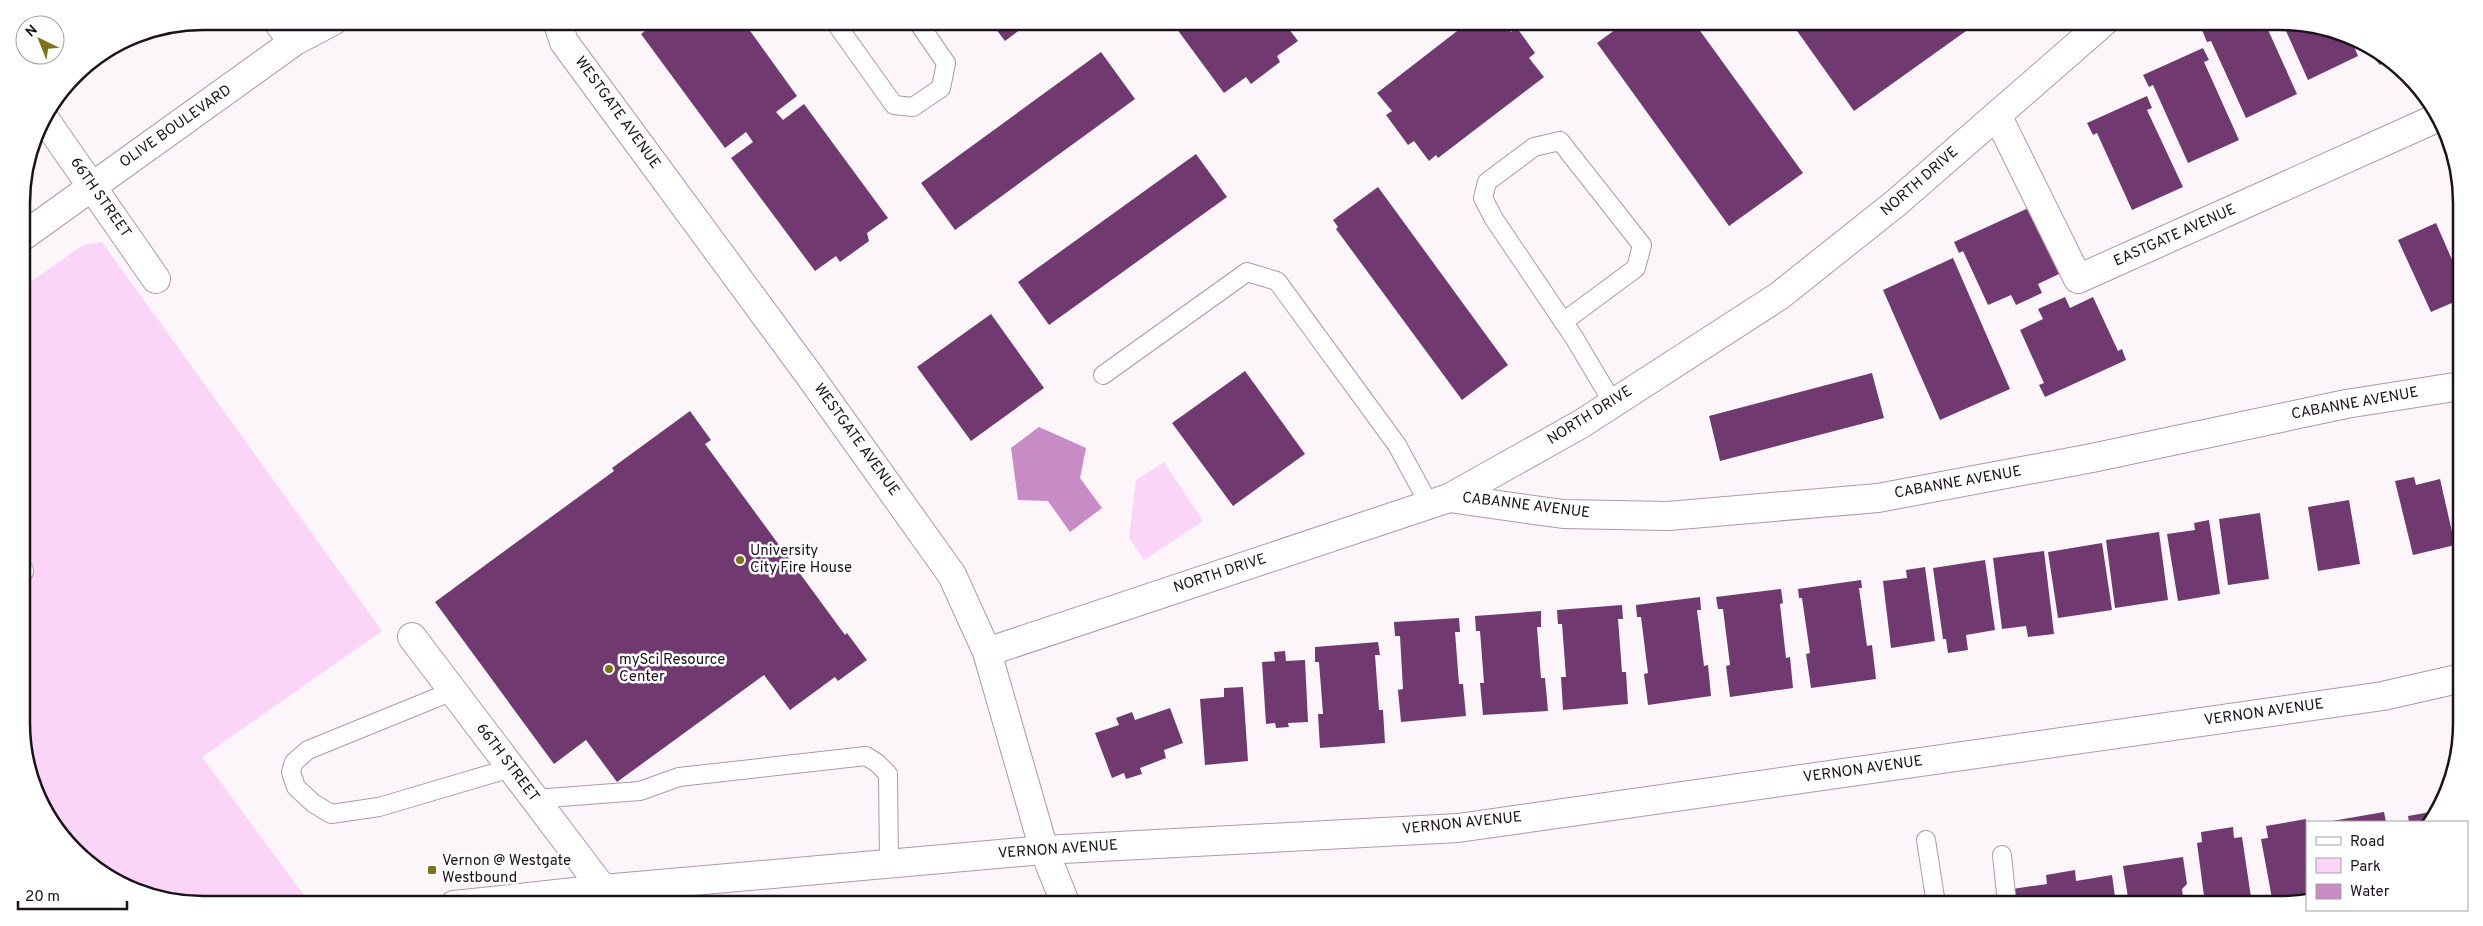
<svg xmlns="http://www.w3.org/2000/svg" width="2483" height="926" viewBox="0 0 2483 926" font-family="Overpass,sans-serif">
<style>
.green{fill:#fad5f8}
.water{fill:#c78bc6}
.building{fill:#703a70}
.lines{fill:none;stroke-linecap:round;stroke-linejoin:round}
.service-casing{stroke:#b096af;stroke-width:20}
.minor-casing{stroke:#b096af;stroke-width:30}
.tertiary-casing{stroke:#b096af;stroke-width:30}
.primary-casing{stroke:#b096af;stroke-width:30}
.service{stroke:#fff;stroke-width:18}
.minor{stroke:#fff;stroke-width:28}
.tertiary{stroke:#fff;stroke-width:28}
.primary{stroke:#fff;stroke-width:28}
.poi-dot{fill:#7e7417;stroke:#fff;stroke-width:2}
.labels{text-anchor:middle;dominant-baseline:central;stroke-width:5;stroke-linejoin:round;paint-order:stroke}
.street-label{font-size:15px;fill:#1c121c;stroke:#fff}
.poi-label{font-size:15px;fill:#1c121c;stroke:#fff;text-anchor:start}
.rim{fill:none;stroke:#1c121c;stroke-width:2.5}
</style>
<rect width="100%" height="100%" fill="#fcf6fb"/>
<path class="green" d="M102 242 382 631 202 757 306 898 281 905H203L145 895 102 874 66 843 25 758 22 288 83 245Z
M1164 462 1203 521 1144 560 1129 538 1136 480Z"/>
<path class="water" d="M1039 427 1086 448 1080 478 1102 508 1070 532 1048 501 1018 500 1011 448Z"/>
<path class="building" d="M658 21H743L797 96 776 112 783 120 804 104 888 218 867 233 869 241 840 262 836 256 815 271 731 158 753 142 746 132 725 148 641 34Z
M990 21H1032L1005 41Z
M1171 21H1283L1298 41 1277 56 1280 62 1251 84 1246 77 1224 93Z
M1470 21H1503L1511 32 1517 28 1535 53 1529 58 1544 77 1438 158 1436 155 1429 161 1414 141 1408 145 1386 115 1392 111 1377 93Z
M1627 21H1693L1803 173 1729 226 1597 43Z
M1790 21H1980L1854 111Z
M2221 21H2264L2297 94 2246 118 2211 41 2207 42 2202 30Z
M2282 22 2338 31 2350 37 2358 56 2308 80Z
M2360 42 2381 52 2388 59 2380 65Z
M2203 48 2209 60 2204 62 2239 140 2188 163 2153 85 2149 87 2143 75Z
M1101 52 1135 99 955 230 921 183Z
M2397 66 2403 71 2408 75 2405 77Z
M2147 96 2152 108 2147 110 2183 187 2132 210 2097 133 2093 135 2087 123Z
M1196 154 1227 197 1049 325 1018 282Z
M1378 187 1508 365 1462 400 1336 229 1338 227 1333 220Z
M2035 205 2061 273 2038 284 2042 293 2016 305 2011 295 1988 305 1963 251 1959 253 1954 242Z
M2436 223 2460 278 2461 299 2431 312 2398 240Z
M1953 258 2010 389 1940 420 1883 290Z
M2065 297 2070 308 2093 297 2118 351 2122 349 2126 360 2045 397 2039 385 2044 383 2020 330 2043 319 2038 309Z
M991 314 1044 388 971 441 917 367Z
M1245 371 1305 454 1233 506 1172 423Z
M1872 373 1884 418 1720 461 1709 416Z
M690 411 711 440 705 444 845 635 847 633 867 660 838 681 835 677 790 710 764 675 617 782 586 740 554 764 435 602 614 471 612 468Z
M2461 473V503H2460L2454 474Z
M2414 477 2416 485 2440 479 2455 545 2413 555 2395 481Z
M2349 500 2360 564 2318 571 2308 507Z
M2260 513 2269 579 2228 585 2219 519Z
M2209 520 2220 594 2178 601 2167 534 2195 530 2194 523Z
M2159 532 2168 600 2115 608 2106 540Z
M2102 543 2112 610 2058 618 2048 552Z
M2044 551 2054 634 2028 637 2026 626 2002 629 1993 558Z
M1985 560 1995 630 1966 635 1968 650 1948 653 1946 639H1943L1933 568Z
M1925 567 1935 641 1891 648 1883 581 1907 578 1906 570Z
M1861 580 1862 588H1859L1867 646 1872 645 1876 679 1811 688 1806 654 1810 653 1802 598H1799L1798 589Z
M1781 589 1783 603 1780 604 1786 658 1790 657 1793 688 1730 697 1726 666 1730 665 1723 609H1718L1716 597Z
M1700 597 1701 610H1697L1704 666 1708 665 1711 696 1648 705 1644 674 1648 673 1641 617H1637L1636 605Z
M1622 605 1623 619H1618L1622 672H1626L1628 704 1563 710 1561 677H1566L1562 624H1558L1557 610Z
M1541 611V627H1537L1541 678H1545L1548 711 1483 715 1480 683H1484L1480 631H1476L1475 616Z
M1459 618 1460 632H1455L1459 684H1463L1466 716 1401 722 1398 690 1403 689 1400 636H1395L1394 622Z
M1378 642 1380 655H1375L1379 710H1383L1385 743 1320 748 1318 714H1323L1319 662H1315V647Z
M1285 651 1286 661 1305 660 1308 722 1288 723 1289 727 1276 728 1275 723 1266 724 1262 662 1275 661 1274 652Z
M1243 687 1248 761 1205 765 1200 699 1224 697V688Z
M1170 708 1183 743 1164 750 1166 758 1140 768 1142 774 1126 779 1124 773 1112 778 1095 733 1119 725 1116 718 1132 712 1135 720Z
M2436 811 2430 822H2409L2408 816Z
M2384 812 2386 822H2332V821Z
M2306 819 2307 901 2273 904 2261 839 2268 838 2266 826Z
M2233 827 2234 838 2242 837 2252 904H2205L2197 843 2202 842 2201 832Z
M2183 857 2187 884 2182 889 2183 897 2172 899V904H2129L2123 866Z
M2075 870 2076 881 2112 875 2116 904H2014L2012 889 2047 884 2046 875Z"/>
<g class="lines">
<defs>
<path id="service" d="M271 21 289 46
M834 21 894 105 913 107 941 88 946 63 917 21
M1563 322 1636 268 1642 245 1560 141 1534 147 1487 182 1483 198 1494 219 1575 339 1613 403
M1103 375 1247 272 1277 281 1397 445 1429 504
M24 570V572
M453 691 308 750 294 762 291 772 296 787 313 803 331 814 379 807 511 768
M535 799 640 791 679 777 866 756 877 763 888 774 889 863
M1926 840 1936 904
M2002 855 2007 904"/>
<path id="minor" d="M557 21 564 42 807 372 952 575 987 652 1044 850 1066 905
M1997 115 2078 279 2439 117
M44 118 156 279
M1449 498 1563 514 1668 516 1878 498 2092 458 2346 404 2461 386
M412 637 603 889
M987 652 1449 498 1581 424 1779 296 1896 203 2105 21"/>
<path id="tertiary" d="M454 905 603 889 1044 850 1458 828 2383 696 2462 678"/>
<path id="primary" d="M22 237 295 41 333 21"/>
</defs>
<use href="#service" class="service-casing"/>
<use href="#minor" class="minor-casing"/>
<use href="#tertiary" class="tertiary-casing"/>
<use href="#primary" class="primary-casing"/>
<use href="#service" class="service"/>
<use href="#minor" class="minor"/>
<use href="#tertiary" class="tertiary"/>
<use href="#primary" class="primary"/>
</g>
<g class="poi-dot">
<circle cx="740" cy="560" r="5"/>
<circle cx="609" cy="669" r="5"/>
<rect x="427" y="865" width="10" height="10" rx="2.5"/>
</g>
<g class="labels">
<g class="street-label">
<text transform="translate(617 113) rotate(54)">WESTGATE AVENUE</text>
<text transform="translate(176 127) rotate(-35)">OLIVE BOULEVARD</text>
<text transform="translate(1920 182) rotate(-41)">NORTH DRIVE</text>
<text transform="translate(100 198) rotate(55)">66TH STREET</text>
<text transform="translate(2175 236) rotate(-24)">EASTGATE AVENUE</text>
<text transform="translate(2355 404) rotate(-10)">CABANNE AVENUE</text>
<text transform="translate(1590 416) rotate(-32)">NORTH DRIVE</text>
<text transform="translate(856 440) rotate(54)">WESTGATE AVENUE</text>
<text transform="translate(1958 483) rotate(-10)">CABANNE AVENUE</text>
<text transform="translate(1526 506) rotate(7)">CABANNE AVENUE</text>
<text transform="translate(1220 574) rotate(-18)">NORTH DRIVE</text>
<text transform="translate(2264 713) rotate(-8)">VERNON AVENUE</text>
<text transform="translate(507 763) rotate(53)">66TH STREET</text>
<text transform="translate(1863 770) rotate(-8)">VERNON AVENUE</text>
<text transform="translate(1462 824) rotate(-6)">VERNON AVENUE</text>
<text transform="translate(1058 850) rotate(-4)">VERNON AVENUE</text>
</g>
<g class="poi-label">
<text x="750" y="551">University<tspan x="750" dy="17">City Fire House</tspan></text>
<text x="619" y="660">mySci Resource<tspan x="619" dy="17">Center</tspan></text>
<text x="442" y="861">Vernon @ Westgate<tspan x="442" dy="17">Westbound</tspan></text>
</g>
</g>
<path d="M0 0H2483V926H0ZM203 30H2280A173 173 0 0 1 2453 203V723A173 173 0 0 1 2280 896H203A173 173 0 0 1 30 723V203A173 173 0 0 1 203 30Z" fill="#fff" fill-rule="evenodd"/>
<path class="rim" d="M203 30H2280A173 173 0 0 1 2453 203V723A173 173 0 0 1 2280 896H203A173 173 0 0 1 30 723V203A173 173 0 0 1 203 30Z"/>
<rect x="2306" y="821" width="162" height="90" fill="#ffffff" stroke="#a4a0a4"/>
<rect x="2316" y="837" width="25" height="8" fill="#ffffff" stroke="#a4a0a4"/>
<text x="2350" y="846" font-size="15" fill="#1c121c">Road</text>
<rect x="2316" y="858" width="25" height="15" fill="#fad5f8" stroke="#a4a0a4"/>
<text x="2350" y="871" font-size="15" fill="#1c121c">Park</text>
<rect x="2316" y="884" width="25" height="15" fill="#c78bc6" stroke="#a4a0a4"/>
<text x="2350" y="896" font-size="15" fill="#1c121c">Water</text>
<g transform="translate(40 40) rotate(317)"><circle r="24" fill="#ffffff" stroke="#a4a0a4"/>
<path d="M0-4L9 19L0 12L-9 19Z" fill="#7e7417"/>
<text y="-8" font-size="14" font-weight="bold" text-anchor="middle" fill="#1c121c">N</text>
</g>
<path d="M18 901v8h109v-8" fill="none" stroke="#1c121c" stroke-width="2.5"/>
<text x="25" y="901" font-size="15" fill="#1c121c" stroke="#ffffff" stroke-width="4" paint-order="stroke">20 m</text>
</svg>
